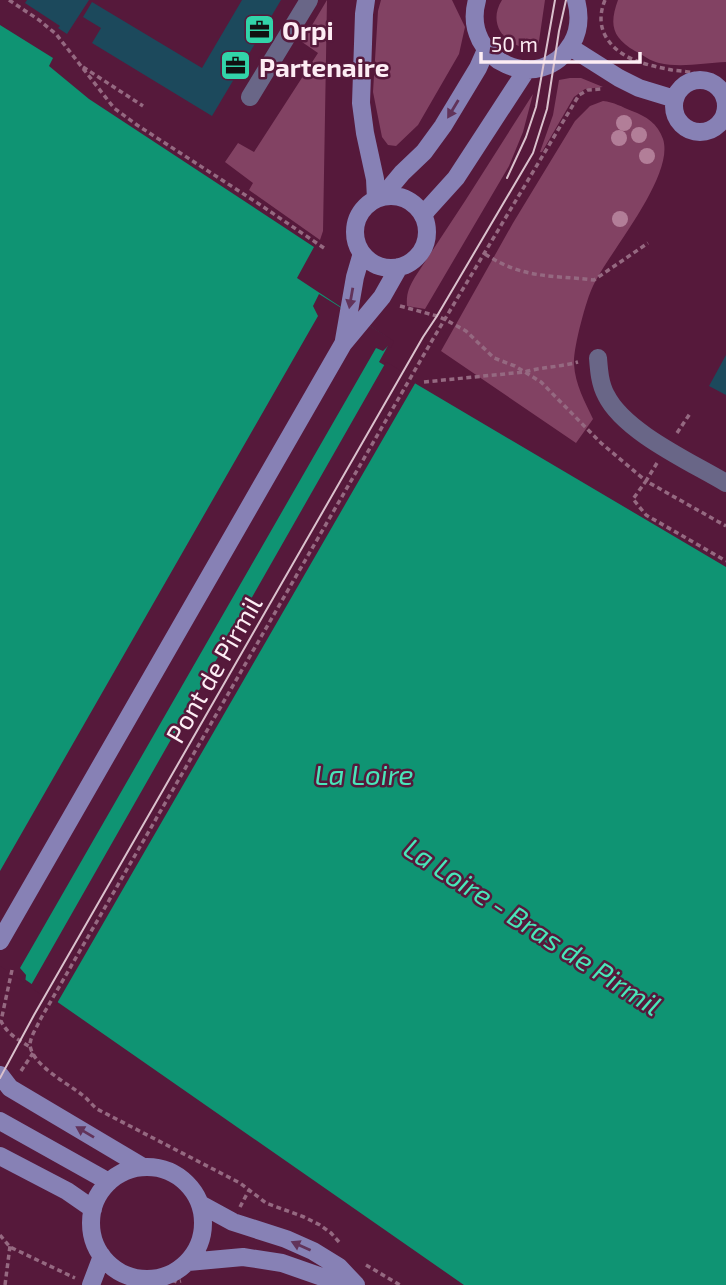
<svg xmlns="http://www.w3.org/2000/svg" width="726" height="1285" viewBox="0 0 726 1285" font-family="'Exo 2',sans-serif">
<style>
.green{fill:#824263}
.water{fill:#0f9473}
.pier{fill:#56193b}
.building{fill:#1c495c}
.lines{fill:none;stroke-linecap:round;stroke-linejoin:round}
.path{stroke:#956981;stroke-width:3.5;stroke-dasharray:5 3.5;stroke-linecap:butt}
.street{stroke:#696687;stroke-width:18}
.secondary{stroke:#8781b5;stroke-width:18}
.tram{stroke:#dac1cd;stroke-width:2}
.tree{fill:#b27e98}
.oneway{fill:#62335a}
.labels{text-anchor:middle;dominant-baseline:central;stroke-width:5;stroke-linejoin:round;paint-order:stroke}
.poi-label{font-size:26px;font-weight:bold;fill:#fdedf4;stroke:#56193b;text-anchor:start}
.street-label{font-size:26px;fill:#fdedf4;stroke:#56193b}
.water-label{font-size:28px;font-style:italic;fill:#49e6b9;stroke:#56193b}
</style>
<rect width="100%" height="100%" fill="#56193b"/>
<path class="green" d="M327 0 323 231 320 240 249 190 253 183 225 162 238 143 254 152 318 53 302 42Z
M381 0H452L465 27 459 54 418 125 396 146 388 145 382 137 373 92 378 11Z
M502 0H545L538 48C510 51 485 27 502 0Z
M618 0H726V62C705 63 680 68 659 63 650 61 643 55 635 51 612 37 609 25 618 0Z
M570 78H581L603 87 585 89 574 97 542 152H540L553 115 559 80Z
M533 94 523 132 509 166 425 309 407 306C406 294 409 287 415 277L465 201Z
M603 101C614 102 622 107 632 111 646 116 658 124 663 139 675 176 609 252 593 286 586 300 573 349 574 364 575 384 585 402 593 419L576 443 441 351 513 223 575 121 590 106Z"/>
<path class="water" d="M0 25 53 58 49 66 89 99 314 247 297 278 391 340 379 362 726 567V1285H464L0 962Z"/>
<path class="pier" d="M319 294 394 341 391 348 388 346 383 351 376 348 20 968 26 975 25 983 0 966V871L318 316 313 306Z
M386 362 417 380 56 1005 30 987Z"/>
<path class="building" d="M27 0H89L67 34 58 28 60 26 25 3Z
M242 0H281L212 116 92 43 101 28 83 17 92 2 202 68Z
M726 355V395L709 386Z"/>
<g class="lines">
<path class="path" d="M9 0 39 20 56 34 114 108 137 125 259 204 324 248
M605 0C600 12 599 25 606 37 620 60 647 65 672 70 679 71 687 71 693 73 698 75 703 79 708 81
M83 67 143 106
M485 254C523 279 551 275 594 280L648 243
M400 306 437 316 446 320 466 331 494 358 515 366 541 382 601 443 646 481 633 499 646 515 726 561
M424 382 524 372C542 367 560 367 578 362
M677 433 691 412
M657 463 646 481 726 526
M12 970 1 1021C7 1034 19 1040 30 1047
M21 1071 33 1053
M240 1207 249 1190
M0 1235 10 1247 75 1278
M339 1242 331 1233 320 1225 304 1217 266 1203 240 1183 97 1109C91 1104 87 1098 81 1094 67 1083 32 1065 30 1045 30 1037 37 1027 40 1020L430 344 579 95 588 90 601 89
M366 1265 400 1285
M164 1277 177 1282 181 1281
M5 1285 10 1246"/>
<path class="street" d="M250 97 309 0
M598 358C599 371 600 384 606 395 624 432 691 462 726 483"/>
<path class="secondary" d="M366 0 364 14 361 103 365 133 375 179 376 199
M477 0C460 61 541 97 572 43 580 29 580 15 576 0
M570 47 619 78 639 88 675 99
M674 106a26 26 0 1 1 52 0a26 26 0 1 1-52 0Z
M355 232a36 36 0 1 1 72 0a36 36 0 1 1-72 0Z
M382 197 402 173 424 152 443 126 478 68 486 50
M423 216 427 210 456 178 527 69
M344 340 355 277 362 253
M0 941 343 344 382 297 399 267
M0 1075 10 1088 143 1167
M0 1121 109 1182
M0 1156 67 1191 93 1209
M91 1223a56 56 0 1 1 112 0a56 56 0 1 1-112 0Z
M200 1204 233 1222 286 1239 313 1251 339 1267 356 1285
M188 1262 243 1257 282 1263 345 1285
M91 1285 102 1256"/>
<path class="tram" d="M507 178 526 137 536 107 555 0
M0 1078 34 1015 423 337 437 316 533 153 547 109 559 31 566 0"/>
</g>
<g class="tree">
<circle cx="624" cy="123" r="8"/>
<circle cx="639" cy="135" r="8"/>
<circle cx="619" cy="138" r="8"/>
<circle cx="647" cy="156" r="8"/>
<circle cx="620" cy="219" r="8"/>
</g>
<defs><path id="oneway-solid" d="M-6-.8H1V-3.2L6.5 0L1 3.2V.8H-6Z" transform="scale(1.75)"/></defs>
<g class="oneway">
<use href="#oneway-solid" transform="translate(453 109) rotate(121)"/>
<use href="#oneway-solid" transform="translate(351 298) rotate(100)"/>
<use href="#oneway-solid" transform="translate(85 1132) rotate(-149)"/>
<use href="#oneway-solid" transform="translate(301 1246) rotate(-156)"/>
</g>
<defs>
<symbol id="office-square" viewBox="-11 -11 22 22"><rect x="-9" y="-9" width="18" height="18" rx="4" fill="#32d4a9" stroke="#56193b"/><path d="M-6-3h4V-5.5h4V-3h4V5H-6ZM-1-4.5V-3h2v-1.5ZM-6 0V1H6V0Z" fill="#111"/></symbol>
</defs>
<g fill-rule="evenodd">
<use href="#office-square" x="242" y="12" width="35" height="35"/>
<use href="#office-square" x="218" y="48" width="35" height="35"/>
</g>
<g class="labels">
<g class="poi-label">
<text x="282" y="29">Orpi</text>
<text x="259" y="66">Partenaire</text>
</g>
<g class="street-label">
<text transform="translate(213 669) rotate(-60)">Pont de Pirmil</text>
</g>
<g class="water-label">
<text x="364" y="774">La Loire</text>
<text transform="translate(533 926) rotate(33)">La Loire - Bras de Pirmil</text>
</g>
</g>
<path d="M481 52v10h159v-10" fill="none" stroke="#fdedf4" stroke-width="3.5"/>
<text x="491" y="52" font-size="21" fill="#fdedf4" stroke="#56193b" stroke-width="5" paint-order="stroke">50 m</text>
</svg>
